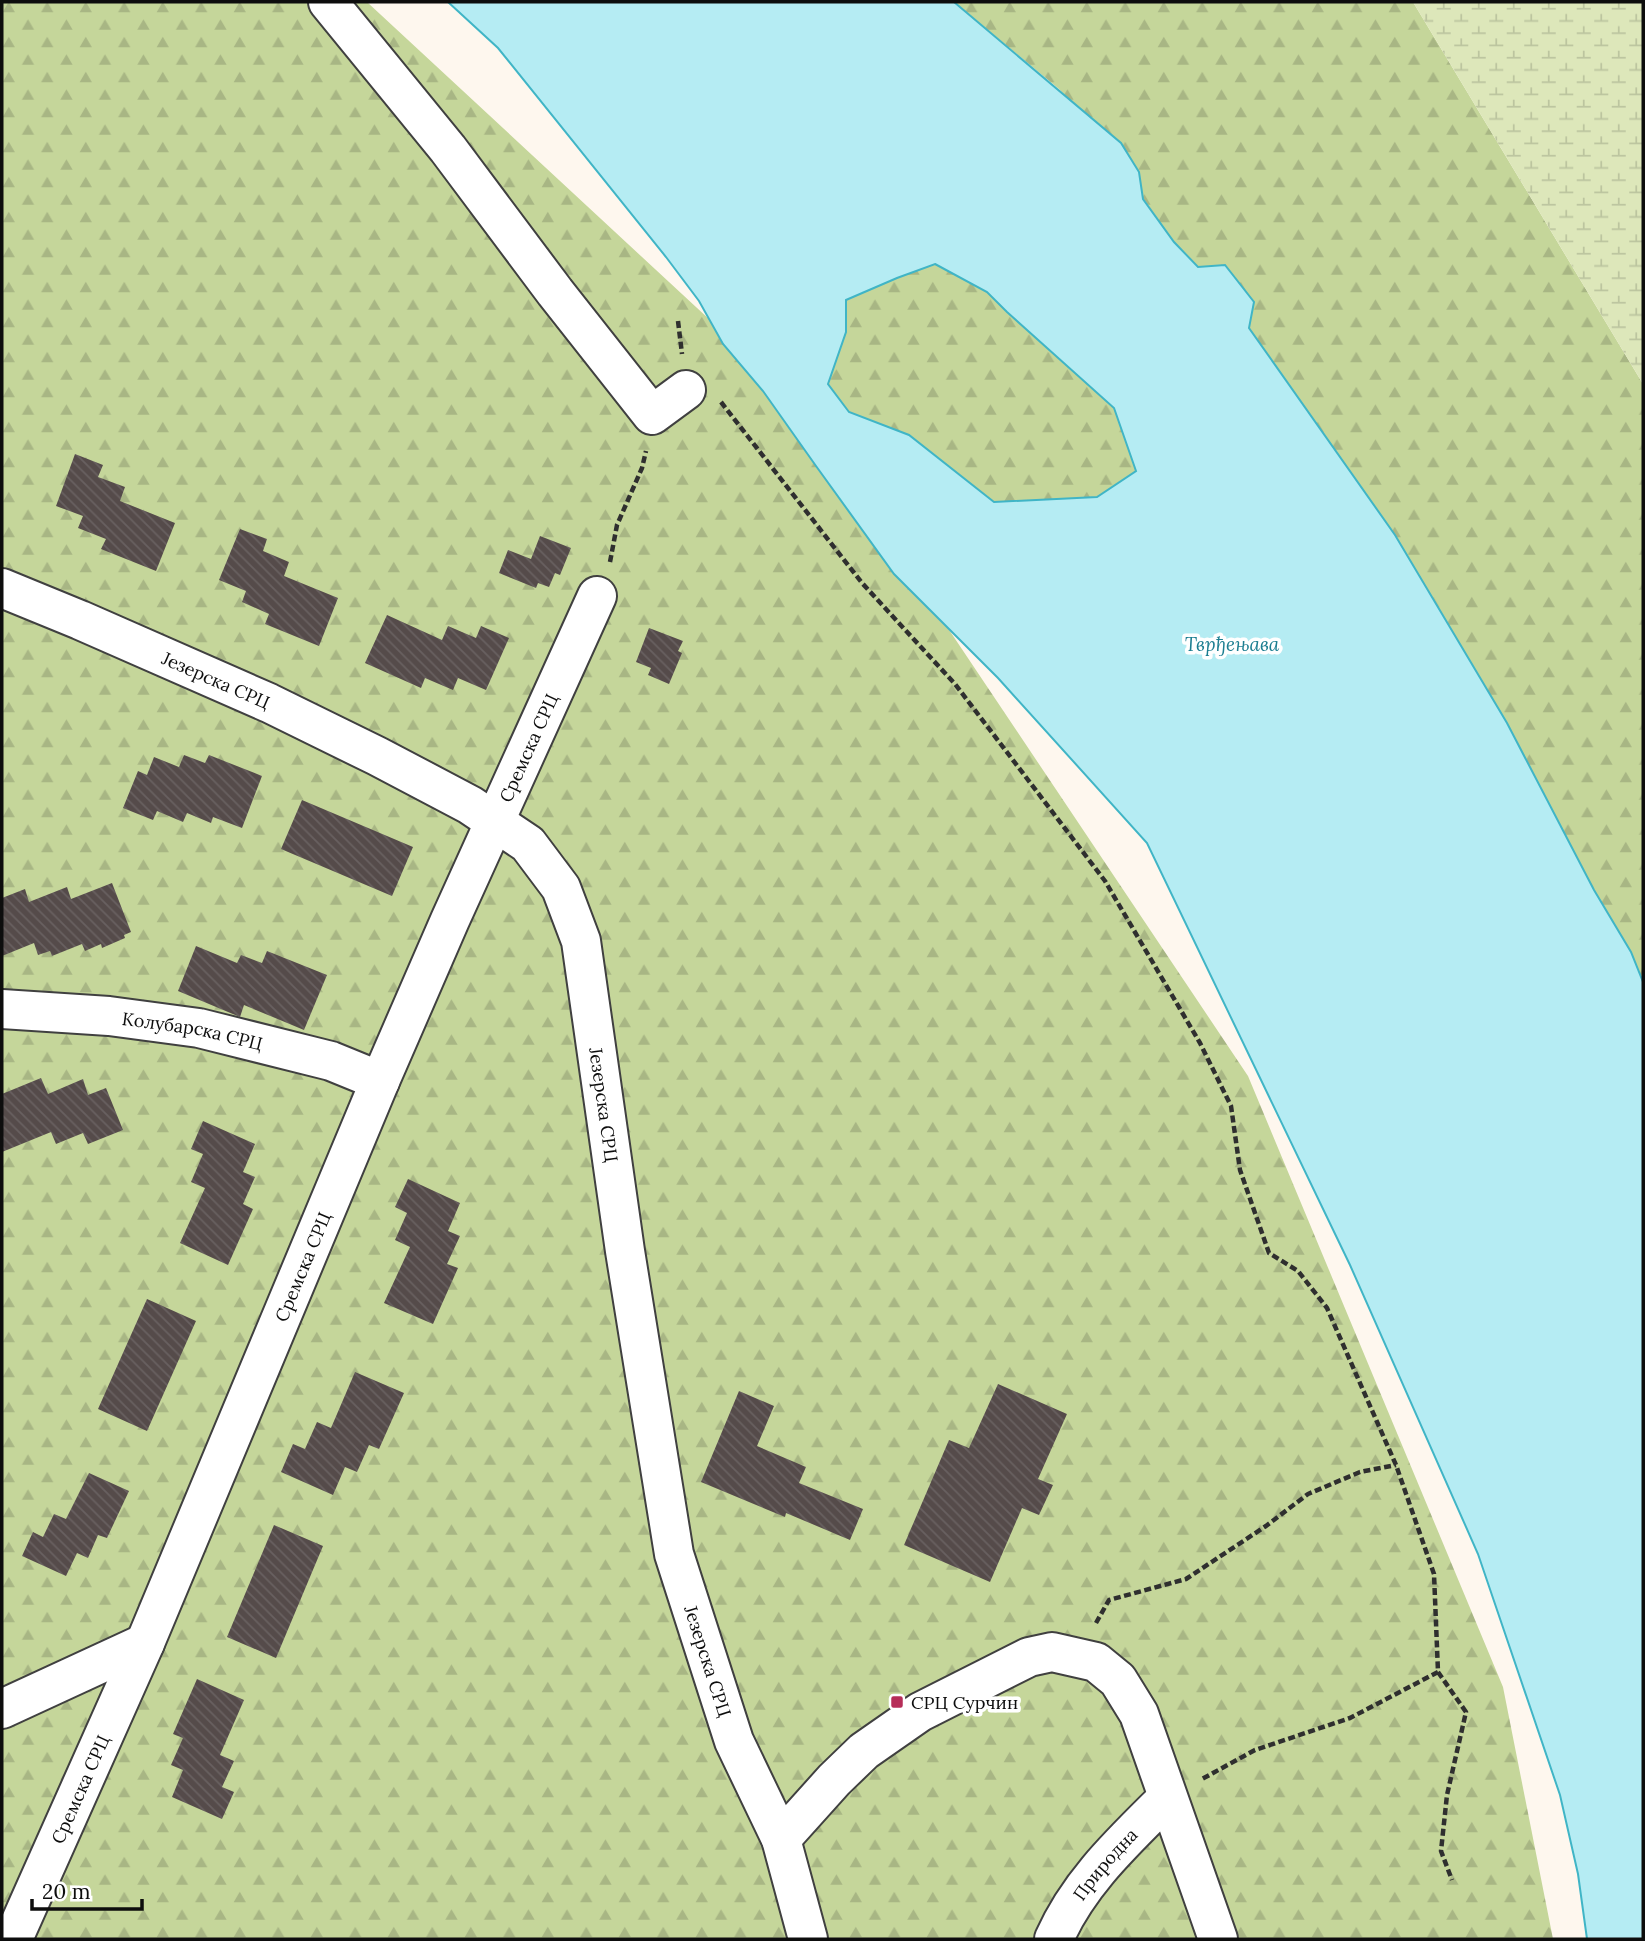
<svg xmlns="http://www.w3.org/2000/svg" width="1645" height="1941" viewBox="0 0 1645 1941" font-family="Lora,serif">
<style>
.forest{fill:url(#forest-firs)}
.wetland{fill:url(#wetland-marsh)}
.water{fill:#b5ecf3;stroke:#40b5c6;stroke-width:2;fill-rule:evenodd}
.building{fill:url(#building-back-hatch)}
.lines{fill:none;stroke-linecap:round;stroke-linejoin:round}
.minor-casing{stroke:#404040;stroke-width:42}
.path{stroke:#2f2f2f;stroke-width:4.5;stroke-dasharray:7 3.5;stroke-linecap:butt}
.minor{stroke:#fff;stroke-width:38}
.poi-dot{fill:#b62d58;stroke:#fff;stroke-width:2.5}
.labels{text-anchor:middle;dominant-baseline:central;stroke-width:7;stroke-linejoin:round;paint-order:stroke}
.street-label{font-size:18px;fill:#0d0d0d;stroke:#fff}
.poi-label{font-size:18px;fill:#0d0d0d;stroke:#fff;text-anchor:start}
.water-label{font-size:19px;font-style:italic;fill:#1c7e91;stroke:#fff}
</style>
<defs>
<pattern id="forest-firs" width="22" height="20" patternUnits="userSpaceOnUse" patternTransform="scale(1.75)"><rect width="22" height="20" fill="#c5d69a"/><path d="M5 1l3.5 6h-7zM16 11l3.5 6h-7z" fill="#a8b684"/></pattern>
<pattern id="wetland-marsh" width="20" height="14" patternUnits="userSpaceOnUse" patternTransform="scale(1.75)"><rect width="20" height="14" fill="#dde7ba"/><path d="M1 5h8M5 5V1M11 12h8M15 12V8" fill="none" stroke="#bcc59f"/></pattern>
<pattern id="building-back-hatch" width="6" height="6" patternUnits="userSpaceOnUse" patternTransform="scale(1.75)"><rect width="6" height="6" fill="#554b4a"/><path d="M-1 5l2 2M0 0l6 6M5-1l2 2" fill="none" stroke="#686060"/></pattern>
</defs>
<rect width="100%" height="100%" fill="#fef7ee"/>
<path class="forest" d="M2 2H367L793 397 1248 1076 1503 1687 1553 1939H2Z
M954 2H1413L1643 384V982L1631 952 1594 890 1507 723 1395 535 1249 328 1174 242 1143 198 1139 172 1059 89Z
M935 264 987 292 1007 312 1114 408 1137 470 1097 497 994 502 909 435 849 412 828 384 846 332V300L897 278Z"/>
<path class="wetland" d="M1413 2H1643V384Z"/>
<path class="water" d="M448 2H954L1121 143 1139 172 1143 199 1174 242 1198 267 1225 265 1254 302 1249 328 1395 535 1507 723 1594 890 1631 952 1643 982V1939H1587L1578 1874 1560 1795 1478 1554 1350 1265 1147 843 998 678 894 574 816 466 763 391 723 344 699 301 666 257 498 48ZM935 264 987 292 1007 312 1114 408 1136 471 1097 497 994 502 909 435 849 412 828 384 846 332V300L897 278Z"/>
<path class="building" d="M75 454 103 465 98 477 125 487 120 501 175 523 156 571 101 549 106 539 78 528 83 516 56 506Z
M240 529 267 539 263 551 289 562 284 576 338 598 319 646 265 624 269 614 242 602 246 591 219 580Z
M540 536 571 548 560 575 555 573 549 587 538 583 536 588 499 573 508 550 531 559Z
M387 615 442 640 448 626 476 638 481 626 509 638 486 690 458 678 453 690 425 678 421 688 365 663Z
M649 628 683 641 678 651 682 653 669 684 648 675 651 668 636 662Z
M184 755 205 763 209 755 262 776 242 828 213 817 211 823 187 813 183 822 157 811 153 820 123 808 138 771 147 775 154 757 179 767Z
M302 800 413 847 392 896 281 849Z
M112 883 131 932 124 935 125 938 102 948 101 944 85 951 82 944 52 956 50 951 38 955 34 943 2 956V898L25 889 29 902 67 887 71 899Z
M196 946 237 963 241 955 262 963 267 951 327 975 304 1030 244 1005 240 1017 178 991Z
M41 1078 48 1094 83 1079 88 1095 106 1088 123 1130 88 1144 83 1133 56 1144 51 1132 2 1152V1094Z
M203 1121 255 1144 243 1172 255 1177 243 1204 253 1209 228 1265 180 1243 205 1188 191 1182 203 1154 191 1149Z
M408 1179 460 1203 448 1231 460 1236 447 1264 458 1268 433 1324 384 1303 410 1247 395 1240 407 1213 395 1207Z
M147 1299 196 1321 147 1431 98 1409Z
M355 1372 404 1393 379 1449 369 1445 357 1472 345 1467 333 1495 281 1472 293 1444 305 1449 317 1422 331 1428Z
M998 1384 1067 1414 1038 1479 1053 1485 1039 1515 1022 1508 990 1582 904 1545 949 1440 969 1448Z
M739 1391 774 1406 757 1446 806 1467 799 1483 863 1509 850 1540 786 1513 785 1517 701 1482Z
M89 1473 129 1491 107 1538 98 1535 88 1558 77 1553 66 1576 22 1556 33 1532 43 1537 54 1514 66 1519Z
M274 1525 323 1546 276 1658 227 1637Z
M197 1679 244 1700 220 1755 234 1761 222 1787 234 1792 222 1819 172 1797 183 1770 171 1765 183 1738 173 1734Z"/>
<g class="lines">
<defs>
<g id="minor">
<path d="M328 2 448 149 555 292 652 415 686 390"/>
<path id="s1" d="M2 588 80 620 269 703 377 756 470 805 528 844 561 888 581 941 625 1251 674 1554 734 1741 781 1839 808 1939"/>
<path id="s2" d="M2 1009 109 1016 199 1028 331 1061 380 1081"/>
<path d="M2 1709 145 1643"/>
<path d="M781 1839 834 1780 864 1751 920 1712 1029 1657 1052 1652 1096 1662 1118 1680 1139 1714 1218 1939"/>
<path id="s3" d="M13 1939 145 1643 380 1081 450 920 597 596"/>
<path id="s4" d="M1054 1939C1079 1882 1124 1841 1167 1798"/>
</g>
</defs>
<use href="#minor" class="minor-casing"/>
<path class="path" d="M678 321 682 354
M721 402 862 583 955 684 1105 881 1200 1043 1231 1106 1240 1170 1269 1253 1298 1271 1327 1308 1396 1465 1434 1574 1438 1672 1350 1718 1255 1750 1202 1779
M610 562 617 525 642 468 646 451
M1096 1623 1109 1600 1186 1579 1266 1526 1308 1494 1360 1472 1396 1465
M1438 1672 1466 1712 1447 1795 1441 1851 1452 1880"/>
<use href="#minor" class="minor"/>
</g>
<rect class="poi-dot" x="890" y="1695" width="14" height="14" rx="3.5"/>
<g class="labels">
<g class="street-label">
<text stroke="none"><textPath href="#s1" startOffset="233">Језерска СРЦ</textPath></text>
<text stroke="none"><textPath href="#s3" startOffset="1298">Сремска СРЦ</textPath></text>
<text stroke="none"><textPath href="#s2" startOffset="192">Колубарска СРЦ</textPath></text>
<text stroke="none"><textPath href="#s1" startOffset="863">Језерска СРЦ</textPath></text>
<text stroke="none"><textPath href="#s3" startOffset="732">Сремска СРЦ</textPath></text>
<text stroke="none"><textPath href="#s1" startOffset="1430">Језерска СРЦ</textPath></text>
<text stroke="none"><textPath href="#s3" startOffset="164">Сремска СРЦ</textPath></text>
<text stroke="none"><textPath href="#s4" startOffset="91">Природна</textPath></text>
</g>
<g class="poi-label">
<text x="911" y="1702">СРЦ Сурчин</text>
</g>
<g class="water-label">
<text x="1232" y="644">Тврђењава</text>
</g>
</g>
<rect width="1645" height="1941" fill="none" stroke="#0d0d0d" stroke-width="7"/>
<path d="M32 1899v10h110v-10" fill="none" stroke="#0d0d0d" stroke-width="3.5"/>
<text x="42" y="1899" font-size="21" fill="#0d0d0d" stroke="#ffffff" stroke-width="5" paint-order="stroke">20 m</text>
</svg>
